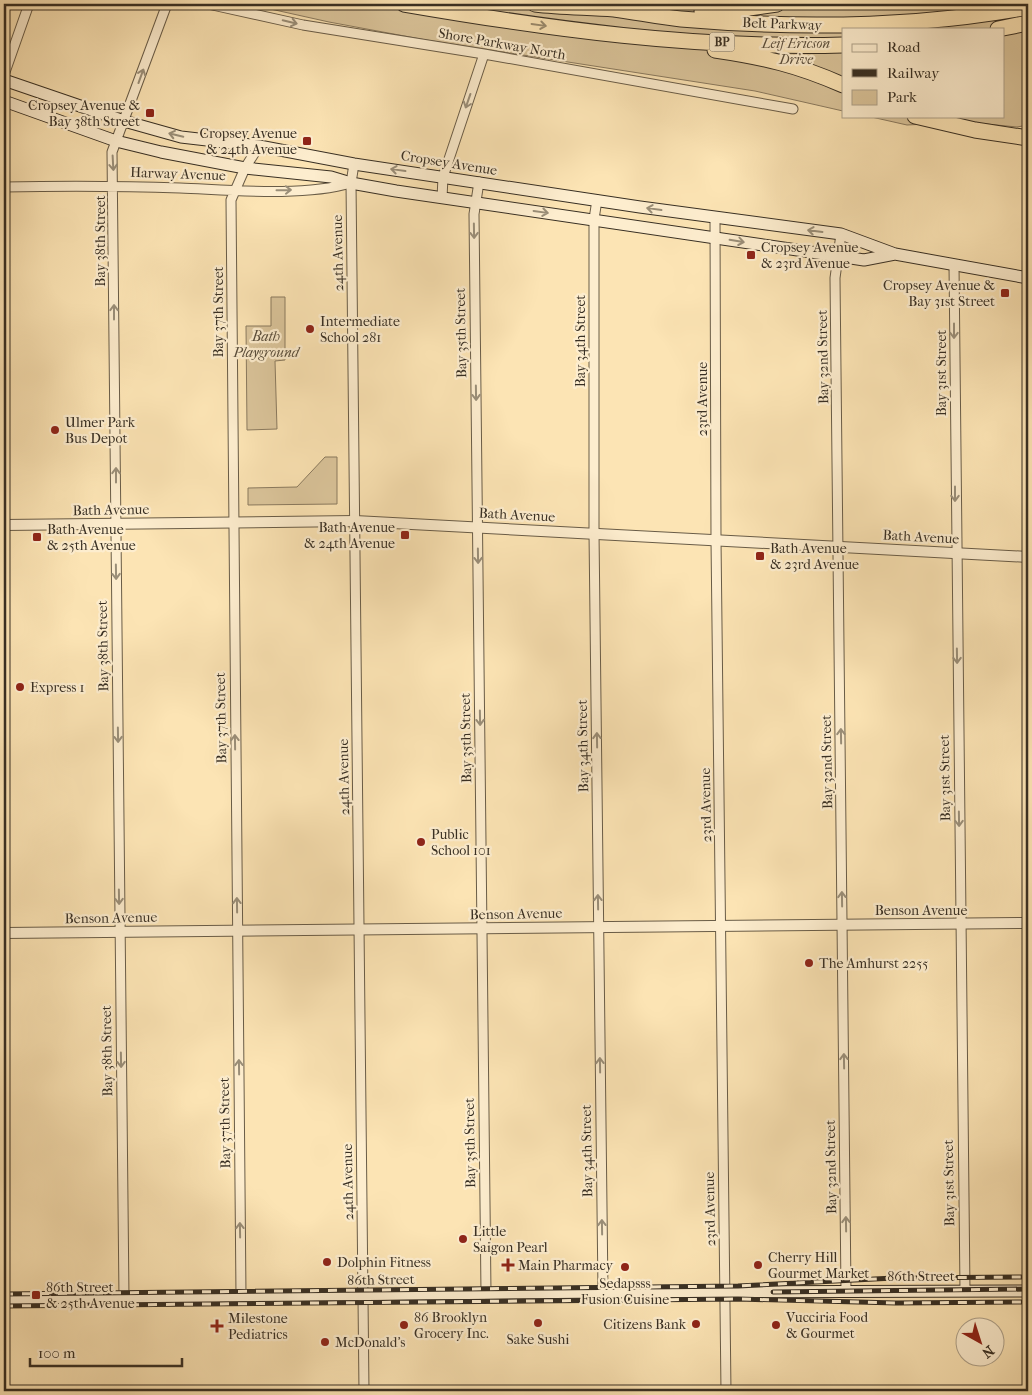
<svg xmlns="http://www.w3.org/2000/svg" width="1032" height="1395" viewBox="0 0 1032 1395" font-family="'IM FELL French Canon',serif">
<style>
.green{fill:#dbc59b;stroke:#8a7a5f}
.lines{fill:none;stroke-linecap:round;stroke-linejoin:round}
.minor-casing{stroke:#695c47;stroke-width:11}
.tertiary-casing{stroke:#695c47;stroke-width:12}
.secondary-casing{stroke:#382f23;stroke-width:13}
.motorway-casing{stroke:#382f23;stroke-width:17}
.minor{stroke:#fdedce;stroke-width:9}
.tertiary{stroke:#fdedce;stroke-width:10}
.secondary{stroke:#fdedce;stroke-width:11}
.motorway{stroke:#fce4b4;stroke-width:15}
.rail-casing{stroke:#382f23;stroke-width:5}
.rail{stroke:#fdedce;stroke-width:3;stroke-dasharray:9;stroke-linecap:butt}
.oneway{stroke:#9a8e78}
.oneway2{stroke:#9a8a6c}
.poi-dot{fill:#8f2418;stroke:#fdedce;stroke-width:2}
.labels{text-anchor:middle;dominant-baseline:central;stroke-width:4.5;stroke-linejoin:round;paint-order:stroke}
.shield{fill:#fdedce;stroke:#736856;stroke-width:1}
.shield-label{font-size:12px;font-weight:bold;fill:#382f23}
.street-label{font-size:14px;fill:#382f23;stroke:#fdedce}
.park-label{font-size:14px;font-style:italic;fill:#594d3b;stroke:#fdedce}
.poi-label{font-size:14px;fill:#382f23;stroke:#fdedce;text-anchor:start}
</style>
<rect width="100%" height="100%" fill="#fce4b4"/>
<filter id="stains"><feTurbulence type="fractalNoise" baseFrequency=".004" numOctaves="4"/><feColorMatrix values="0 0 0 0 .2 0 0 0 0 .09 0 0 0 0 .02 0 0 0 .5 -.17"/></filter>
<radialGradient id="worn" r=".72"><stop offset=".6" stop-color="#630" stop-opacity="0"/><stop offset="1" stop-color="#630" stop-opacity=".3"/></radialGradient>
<path class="green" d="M248 4H1028V125L1017 127 966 122 907 125 867 116H1003V29H843V111L755 91 426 40 329 22Z
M271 297H285V360L275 361 277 429 247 430 246 326H271Z
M325 457H337V504L248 505V488L297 487Z"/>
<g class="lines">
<defs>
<path id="minor" d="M208 4 303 25 484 54 793 109
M4 75 29 4
M354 164 351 183 364 1391
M479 182 474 214 486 1293
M4 187C63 186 121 186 180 188 231 190 303 197 351 183
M442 198 443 177 484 54
M597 200 594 219V533L603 1292
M715 217 716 540 726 1391
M841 234 835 278 846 1291
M954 265 965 1291
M241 1295 231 200 245 168 259 146
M124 1298 112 152 167 4"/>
<path id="tertiary" d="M4 525 355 521 1028 557
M4 933 1028 923"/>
<path id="secondary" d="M4 80 124 121 181 137 259 146 354 164 640 207 841 234 895 254 1028 278
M4 101 116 141 161 152 245 168 331 177 351 183 396 191 838 256 864 260 895 254
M4 1299 603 1292 1028 1291"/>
<path id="motorway" d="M404 4C549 29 696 49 843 45
M535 4C561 7 588 7 614 9 637 12 659 17 681 19 797 29 914 28 1028 7
M702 11H728L777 4
M998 29 1028 23
M715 50C763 57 798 65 843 85
M915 116 975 130 1028 138"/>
</defs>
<use href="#minor" class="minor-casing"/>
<use href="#tertiary" class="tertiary-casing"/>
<use href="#secondary" class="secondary-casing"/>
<use href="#motorway" class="motorway-casing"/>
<use href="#minor" class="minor"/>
<use href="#tertiary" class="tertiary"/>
<use href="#secondary" class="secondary"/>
<use href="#motorway" class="motorway"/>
<defs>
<path id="rail" d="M773 1292 1028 1289
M4 1294 738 1286 894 1278 1028 1277
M4 1306 738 1299 896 1303 1028 1302"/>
</defs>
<use href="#rail" class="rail-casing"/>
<use href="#rail" class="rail"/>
</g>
<defs><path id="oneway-shaft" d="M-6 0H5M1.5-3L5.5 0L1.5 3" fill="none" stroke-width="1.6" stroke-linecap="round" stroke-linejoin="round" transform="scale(1.25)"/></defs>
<g class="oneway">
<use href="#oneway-shaft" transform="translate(290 22) rotate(13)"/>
<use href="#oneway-shaft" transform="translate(141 76) rotate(-70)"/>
<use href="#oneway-shaft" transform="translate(468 101) rotate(109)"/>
<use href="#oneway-shaft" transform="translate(176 135) rotate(-167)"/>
<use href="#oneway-shaft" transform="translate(113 163) rotate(87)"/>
<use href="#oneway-shaft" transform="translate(398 170) rotate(-172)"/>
<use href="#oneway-shaft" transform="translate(284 190) rotate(-1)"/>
<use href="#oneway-shaft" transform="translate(654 209) rotate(-172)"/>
<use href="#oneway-shaft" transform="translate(541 212) rotate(8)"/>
<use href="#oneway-shaft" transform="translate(474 231) rotate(89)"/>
<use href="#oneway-shaft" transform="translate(815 231) rotate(-173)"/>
<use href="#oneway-shaft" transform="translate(737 241) rotate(9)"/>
<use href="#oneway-shaft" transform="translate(114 312) rotate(-90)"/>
<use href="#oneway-shaft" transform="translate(954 331) rotate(90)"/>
<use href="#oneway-shaft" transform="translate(476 393) rotate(89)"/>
<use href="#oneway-shaft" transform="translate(116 475) rotate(-90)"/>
<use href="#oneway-shaft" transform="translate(955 494) rotate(90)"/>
<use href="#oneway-shaft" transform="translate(478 556) rotate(89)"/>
<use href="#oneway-shaft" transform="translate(116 572) rotate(89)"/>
<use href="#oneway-shaft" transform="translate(957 656) rotate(89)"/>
<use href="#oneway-shaft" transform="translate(480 718) rotate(89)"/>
<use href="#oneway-shaft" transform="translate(118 735) rotate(89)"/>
<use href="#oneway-shaft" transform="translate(841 736) rotate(-91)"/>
<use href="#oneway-shaft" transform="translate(597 740) rotate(-91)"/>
<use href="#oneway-shaft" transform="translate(235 742) rotate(-91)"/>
<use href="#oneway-shaft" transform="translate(959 819) rotate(89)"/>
<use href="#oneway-shaft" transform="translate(119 897) rotate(89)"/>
<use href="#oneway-shaft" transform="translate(842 899) rotate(-91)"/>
<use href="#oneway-shaft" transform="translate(598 902) rotate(-91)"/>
<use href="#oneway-shaft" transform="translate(237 905) rotate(-91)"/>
<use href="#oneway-shaft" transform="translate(121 1060) rotate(89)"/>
<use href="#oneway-shaft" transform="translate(844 1061) rotate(-91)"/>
<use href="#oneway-shaft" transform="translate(600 1065) rotate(-91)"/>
<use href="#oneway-shaft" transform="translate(239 1067) rotate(-91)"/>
<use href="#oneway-shaft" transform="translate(846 1224) rotate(-91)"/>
<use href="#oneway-shaft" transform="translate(602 1227) rotate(-91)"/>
<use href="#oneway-shaft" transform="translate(240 1230) rotate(-91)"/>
</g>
<use class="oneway2" href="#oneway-shaft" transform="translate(539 25) rotate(8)"/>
<g class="poi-dot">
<rect x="145" y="108" width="10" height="10" rx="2.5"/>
<rect x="302" y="136" width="10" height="10" rx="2.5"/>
<rect x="746" y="250" width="10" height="10" rx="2.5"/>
<rect x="1000" y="288" width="10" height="10" rx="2.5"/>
<circle cx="310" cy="329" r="5"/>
<circle cx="55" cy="430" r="5"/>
<rect x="400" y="530" width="10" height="10" rx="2.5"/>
<rect x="32" y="532" width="10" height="10" rx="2.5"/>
<rect x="755" y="551" width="10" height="10" rx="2.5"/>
<circle cx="20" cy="687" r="5"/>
<circle cx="421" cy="842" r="5"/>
<circle cx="809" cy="963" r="5"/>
<circle cx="463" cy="1239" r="5"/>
<circle cx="327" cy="1262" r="5"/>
<path d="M505.5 1257.5h5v5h5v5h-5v5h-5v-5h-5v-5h5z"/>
<circle cx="758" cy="1265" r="5"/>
<circle cx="625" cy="1267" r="5"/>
<rect x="31" y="1290" width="10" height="10" rx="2.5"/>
<circle cx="538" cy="1323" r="5"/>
<circle cx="696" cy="1324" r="5"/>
<circle cx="404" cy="1325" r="5"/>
<circle cx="776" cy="1325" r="5"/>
<path d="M214.5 1318.5h5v5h5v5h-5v5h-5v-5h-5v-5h5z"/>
<circle cx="325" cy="1342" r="5"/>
</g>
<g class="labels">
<rect class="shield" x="709.5" y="32.5" width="25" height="19" rx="4"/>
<g class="shield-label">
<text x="722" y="42">BP</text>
</g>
<g class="street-label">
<text transform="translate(782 24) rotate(2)">Belt Parkway</text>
<text transform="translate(502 44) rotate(10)">Shore Parkway North</text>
<text transform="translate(449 163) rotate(9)">Cropsey Avenue</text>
<text transform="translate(178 174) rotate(2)">Harway Avenue</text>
<text transform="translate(100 241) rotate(-90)">Bay 38th Street</text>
<text transform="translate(338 253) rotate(-91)">24th Avenue</text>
<text transform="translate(218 312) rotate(-90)">Bay 37th Street</text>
<text transform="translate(461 333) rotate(-91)">Bay 35th Street</text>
<text transform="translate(580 341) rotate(-90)">Bay 34th Street</text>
<text transform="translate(823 357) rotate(-91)">Bay 32nd Street</text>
<text transform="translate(941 373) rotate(-90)">Bay 31st Street</text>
<text transform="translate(702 399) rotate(-90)">23rd Avenue</text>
<text transform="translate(111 510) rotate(-1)">Bath Avenue</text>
<text transform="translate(517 515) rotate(3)">Bath Avenue</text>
<text transform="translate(921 537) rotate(3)">Bath Avenue</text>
<text transform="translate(103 646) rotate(-91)">Bay 38th Street</text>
<text transform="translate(221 718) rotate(-91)">Bay 37th Street</text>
<text transform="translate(466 738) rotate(-91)">Bay 35th Street</text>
<text transform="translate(583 746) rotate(-91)">Bay 34th Street</text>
<text transform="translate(827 762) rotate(-91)">Bay 32nd Street</text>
<text transform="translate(344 777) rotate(-91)">24th Avenue</text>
<text transform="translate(945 778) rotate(-91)">Bay 31st Street</text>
<text transform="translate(706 805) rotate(-91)">23rd Avenue</text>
<text x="921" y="910">Benson Avenue</text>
<text transform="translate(516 914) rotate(-1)">Benson Avenue</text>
<text transform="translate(111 918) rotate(-1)">Benson Avenue</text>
<text transform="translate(107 1051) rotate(-91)">Bay 38th Street</text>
<text transform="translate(225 1123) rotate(-91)">Bay 37th Street</text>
<text transform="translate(470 1143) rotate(-91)">Bay 35th Street</text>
<text transform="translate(587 1151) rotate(-91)">Bay 34th Street</text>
<text transform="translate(831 1167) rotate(-91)">Bay 32nd Street</text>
<text transform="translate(348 1182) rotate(-91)">24th Avenue</text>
<text transform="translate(949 1183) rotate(-91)">Bay 31st Street</text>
<text transform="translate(710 1209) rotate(-91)">23rd Avenue</text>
<text x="921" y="1276">86th Street</text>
<text transform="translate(381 1280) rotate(-1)">86th Street</text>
</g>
<g class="park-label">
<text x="796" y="43">Leif Ericson<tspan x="796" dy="16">Drive</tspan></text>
<text x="266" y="336">Bath<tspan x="266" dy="16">Playground</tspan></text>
</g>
<g class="poi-label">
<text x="140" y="105" text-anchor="end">Cropsey Avenue &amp;<tspan x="140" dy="16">Bay 38th Street</tspan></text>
<text x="297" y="133" text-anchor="end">Cropsey Avenue<tspan x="297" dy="16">&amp; 24th Avenue</tspan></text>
<text x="761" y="247">Cropsey Avenue<tspan x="761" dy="16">&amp; 23rd Avenue</tspan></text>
<text x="995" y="285" text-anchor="end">Cropsey Avenue &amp;<tspan x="995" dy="16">Bay 31st Street</tspan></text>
<text x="320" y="321">Intermediate<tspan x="320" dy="16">School 281</tspan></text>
<text x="65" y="422">Ulmer Park<tspan x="65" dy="16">Bus Depot</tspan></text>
<text x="395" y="527" text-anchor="end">Bath Avenue<tspan x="395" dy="16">&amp; 24th Avenue</tspan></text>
<text x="47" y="529">Bath Avenue<tspan x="47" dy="16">&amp; 25th Avenue</tspan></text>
<text x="770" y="548">Bath Avenue<tspan x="770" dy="16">&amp; 23rd Avenue</tspan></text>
<text x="30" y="687">Express 1</text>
<text x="431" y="834">Public<tspan x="431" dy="16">School 101</tspan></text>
<text x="819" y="963">The Amhurst 2255</text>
<text x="473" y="1231">Little<tspan x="473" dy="16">Saigon Pearl</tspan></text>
<text x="768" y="1257">Cherry Hill<tspan x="768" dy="16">Gourmet Market</tspan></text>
<text x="337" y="1262">Dolphin Fitness</text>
<text x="518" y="1265">Main Pharmacy</text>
<text x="625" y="1283" text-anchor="middle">Sedapsss<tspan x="625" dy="16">Fusion Cuisine</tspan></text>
<text x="46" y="1287">86th Street<tspan x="46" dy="16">&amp; 25th Avenue</tspan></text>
<text x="414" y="1317">86 Brooklyn<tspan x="414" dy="16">Grocery Inc.</tspan></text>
<text x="786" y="1317">Vucciria Food<tspan x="786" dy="16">&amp; Gourmet</tspan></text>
<text x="228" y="1318">Milestone<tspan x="228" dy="16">Pediatrics</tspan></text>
<text x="686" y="1324" text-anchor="end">Citizens Bank</text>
<text x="538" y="1339" text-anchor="middle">Sake Sushi</text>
<text x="335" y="1342">McDonald's</text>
</g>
</g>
<rect width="1032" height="1395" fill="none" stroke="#fce4b4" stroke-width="20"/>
<rect x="5" y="5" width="1022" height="1385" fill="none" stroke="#382f23" stroke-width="2.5"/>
<rect x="10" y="10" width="1012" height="1375" fill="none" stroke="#382f23"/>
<rect x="842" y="28" width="162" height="90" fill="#fdedce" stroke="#aea18a"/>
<rect x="852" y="44" width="25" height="8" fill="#fdedce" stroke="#aea18a"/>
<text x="887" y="52" font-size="15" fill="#382f23">Road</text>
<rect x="852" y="69" width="25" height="8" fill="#382f23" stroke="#aea18a"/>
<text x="887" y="78" font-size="15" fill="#382f23">Railway</text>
<rect x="852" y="90" width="25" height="15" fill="#dbc59b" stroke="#aea18a"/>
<text x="887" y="102" font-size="15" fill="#382f23">Park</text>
<g transform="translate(980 1342) rotate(141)"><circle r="24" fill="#fdedce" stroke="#aea18a"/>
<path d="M0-4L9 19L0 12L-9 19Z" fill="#8f2418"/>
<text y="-8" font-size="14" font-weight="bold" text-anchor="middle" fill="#382f23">N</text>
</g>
<path d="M30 1358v8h152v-8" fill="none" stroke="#382f23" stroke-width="2.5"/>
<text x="38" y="1358" font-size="15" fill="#382f23" stroke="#fdedce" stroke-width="4" paint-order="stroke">100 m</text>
<rect width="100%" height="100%" filter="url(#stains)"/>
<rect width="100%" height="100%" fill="url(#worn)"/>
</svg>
